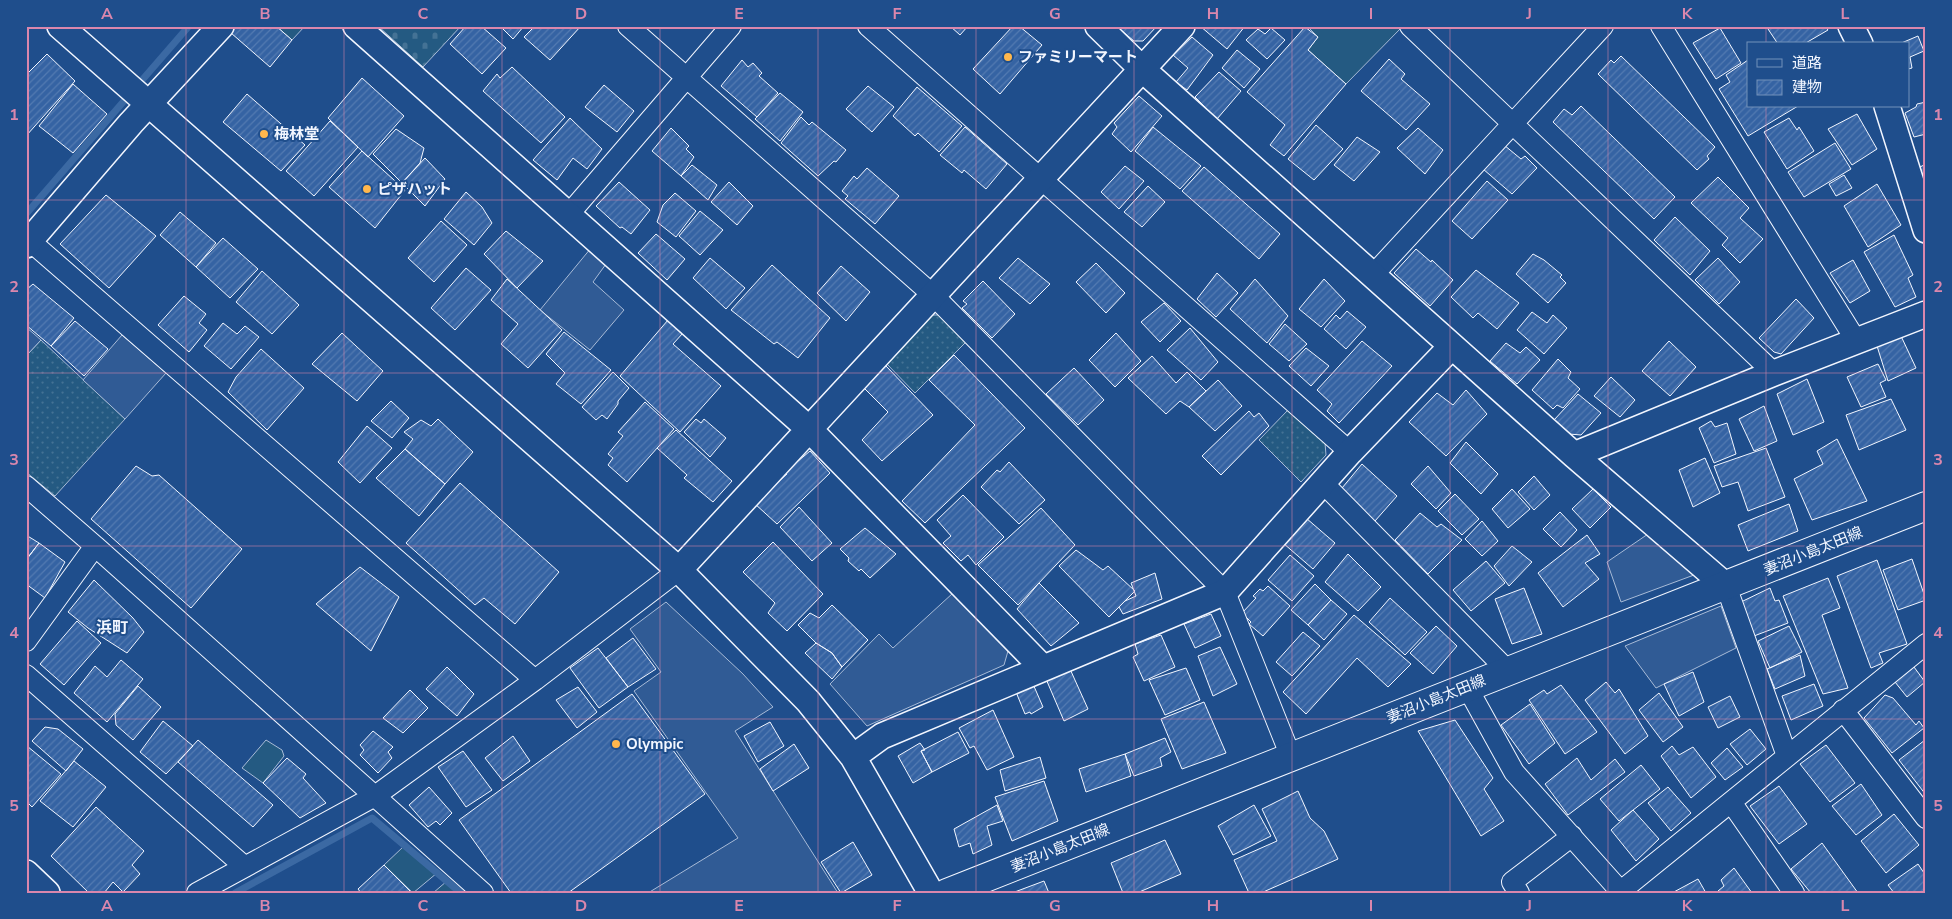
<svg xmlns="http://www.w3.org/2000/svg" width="1952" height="919" viewBox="0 0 1952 919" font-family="'Nunito Sans','Noto Sans JP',sans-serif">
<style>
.grass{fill:url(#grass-dots);stroke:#a8bbd7}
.cemetery{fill:url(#cemetery-stones);stroke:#a8bbd7}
.garden{fill:#245a82;stroke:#a8bbd7}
.parking{fill:#305b95;stroke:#a8bbd7}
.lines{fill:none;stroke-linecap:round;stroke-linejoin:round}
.stream{stroke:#3b69a3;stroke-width:7}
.building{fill:url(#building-hatch);stroke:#f2f6ff}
.minor-casing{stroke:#f2f6ff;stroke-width:22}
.tertiary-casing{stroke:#f2f6ff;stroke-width:28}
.secondary-casing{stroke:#f2f6ff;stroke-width:30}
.minor{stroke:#1f4e8c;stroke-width:20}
.tertiary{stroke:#1f4e8c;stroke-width:25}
.secondary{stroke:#1f4e8c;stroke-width:28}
.grid{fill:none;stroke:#da87ad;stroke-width:1;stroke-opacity:0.55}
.poi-dot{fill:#ffb74d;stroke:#1f4e8c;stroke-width:2}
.labels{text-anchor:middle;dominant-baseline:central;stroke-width:4;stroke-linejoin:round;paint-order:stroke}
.poi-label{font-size:15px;font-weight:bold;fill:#f2f6ff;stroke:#1f4e8c;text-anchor:start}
.street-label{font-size:15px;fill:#f2f6ff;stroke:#1f4e8c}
.neighbourhood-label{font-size:16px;font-weight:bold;fill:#f2f6ff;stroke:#1f4e8c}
.neatline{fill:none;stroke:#da87ad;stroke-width:2}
.grid-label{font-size:16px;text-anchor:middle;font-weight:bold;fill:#da87ad}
</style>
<defs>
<pattern id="grass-dots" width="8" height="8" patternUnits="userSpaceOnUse" patternTransform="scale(1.25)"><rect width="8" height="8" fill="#245a82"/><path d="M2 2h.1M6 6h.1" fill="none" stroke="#447295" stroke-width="1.8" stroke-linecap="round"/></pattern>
<pattern id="cemetery-stones" width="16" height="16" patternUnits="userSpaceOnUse" patternTransform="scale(1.25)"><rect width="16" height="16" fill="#245a82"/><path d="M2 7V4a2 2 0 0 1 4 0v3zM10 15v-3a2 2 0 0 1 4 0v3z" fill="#447295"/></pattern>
<pattern id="building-hatch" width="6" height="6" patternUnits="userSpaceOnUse" patternTransform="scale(1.25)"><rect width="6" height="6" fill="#3563a3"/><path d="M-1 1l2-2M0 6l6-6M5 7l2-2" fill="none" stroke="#537ab1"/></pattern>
</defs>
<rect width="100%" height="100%" fill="#1f4e8c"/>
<path class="grass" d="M927 315H941L966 342 915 393 884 361Z
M41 340 125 419 55 496 26 472V356Z
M1288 410 1325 443 1326 455 1301 482 1259 440Z"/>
<path class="cemetery" d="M378 26H461L423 67Z"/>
<path class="garden" d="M276 26H305L292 40Z
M1307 26H1399L1401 28 1346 84 1308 50 1318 37Z
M266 740 282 750 284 756 263 783 242 768Z
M403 847 437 873 413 893 384 865Z
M447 881 459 893H433Z"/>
<path class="parking" d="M591 248 606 264 593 282 624 310 590 350 540 310Z
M26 327 41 340 26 356Z
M122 335 166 373 125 419 83 380Z
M1648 534 1694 575 1621 602 1607 562Z
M953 593 1008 651 1004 665 867 726 830 684 879 634 893 648Z
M666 602 743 674 773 707 735 731 838 893H648L738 838 634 691 661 672 630 629Z
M1721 606 1736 648 1656 688 1625 646Z"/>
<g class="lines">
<path class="stream" d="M26 214 189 26
M235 893 372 818 461 893"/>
</g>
<path class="building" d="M236 26H276L292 40 270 67 231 33Z
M466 26H481L506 48 482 74 450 44Z
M500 26H524L513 39Z
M535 26H581L550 60 524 37Z
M950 26H968L960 35Z
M1013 26H1019L1042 45 1000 94 973 69Z
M1116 26H1157L1143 41H1134Z
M1200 26H1245L1227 49Z
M1766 26H1825L1828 30 1804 44H1778Z
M1305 27 1318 37 1308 50 1346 84 1284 156 1270 145 1285 125 1247 92Z
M1271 28 1285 40 1267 59 1246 40 1258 29 1265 34Z
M1720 28 1741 63 1716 79 1693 43Z
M1918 36 1924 51 1910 57 1912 68 1908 69V44H1899Z
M1192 37 1213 55 1187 90 1176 82 1188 68 1173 55Z
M1237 50 1260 69 1244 88 1222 68Z
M47 54 75 81 26 136V75Z
M1621 56 1715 147 1707 156 1709 159 1697 170 1598 74 1611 60 1614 63Z
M1389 59 1405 74 1401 79 1430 104 1406 130 1361 91Z
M742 60 748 67 753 63 762 73 759 76 778 93 757 117 721 86Z
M1748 60V106H1798L1748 136 1719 89 1730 82 1726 75Z
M512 67 565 117 541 143 483 91 497 74 500 78Z
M1219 72 1241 91 1217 119 1195 97Z
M362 78 404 116 368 157 328 118Z
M73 84 107 114 73 153 39 126Z
M604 85 634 111 617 132 585 107Z
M868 86 894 107 872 132 846 109Z
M917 87 962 126 939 152 918 133 915 136 893 116Z
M780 93 803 112 780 141 755 119Z
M247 94 305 145 281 171 223 122Z
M1139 96 1162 116 1131 152 1112 134 1117 127 1114 123Z
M1926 102V134L1914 137 1905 113 1916 107 1917 104Z
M1581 106 1675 197 1654 219 1553 122 1564 109 1572 115Z
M1857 114 1877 149 1852 165 1828 129Z
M801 117 809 125 812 122 846 150 836 162 834 161 818 176 781 143Z
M570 118 602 149 587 169 573 158 557 180 533 160Z
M1789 118 1797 130 1799 127 1814 151 1787 169 1764 132Z
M330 121 358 147 314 196 286 171Z
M1316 125 1343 149 1314 180 1288 159Z
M965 127 1007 164 986 189 964 170 962 173 940 155Z
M1153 127 1201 166 1180 189 1135 151Z
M671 128 689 146 686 149 694 157 681 176 652 151Z
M1418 128 1443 150 1425 174 1397 148Z
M396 129 424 148 420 163 402 183 373 154Z
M1357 137 1380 152 1354 181 1334 165Z
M1835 143 1851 169 1804 197 1788 172Z
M1504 145 1521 159 1525 156 1537 168 1512 194 1483 169Z
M362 151 405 190 375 228 329 187Z
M425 158 445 179 425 206 402 183Z
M1926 164V187L1920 167Z
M692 165 717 185 708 200 681 176Z
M1125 166 1144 181 1119 209 1101 192Z
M1204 167 1280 234 1259 259 1182 191Z
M867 168 899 196 875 224 845 199 848 196 842 191 854 176 857 179Z
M1844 175 1852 188 1836 196 1829 184Z
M1718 177 1749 208 1740 218 1763 239 1740 263 1722 245 1728 238 1691 203Z
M1487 181 1508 200 1472 239 1452 221Z
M619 182 650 210 631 234 622 227 620 228 596 206Z
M729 182 753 206 737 225 711 202Z
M1877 184 1901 225 1868 247 1844 206Z
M1148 186 1165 202 1142 227 1124 212Z
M466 192 482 207 492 223 474 245 444 219Z
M675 193 696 211 676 237 657 222 663 205Z
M106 195 156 236 109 288 60 244Z
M700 211 723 230 700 255 679 236Z
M180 212 216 243 196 267 160 235Z
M1675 217 1710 251 1690 275 1654 240Z
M441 221 467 245 434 282 408 258Z
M506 231 543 261 517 288 484 254Z
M656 234 685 259 667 280 638 253Z
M1894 235 1913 275 1908 278 1916 297 1895 307 1864 252Z
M223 238 258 269 230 298 196 267Z
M1416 249 1431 262 1432 260 1453 280 1430 306 1394 273Z
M1533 254 1544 260 1562 275 1560 277 1566 283 1548 303 1516 274Z
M710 258 745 288 726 309 693 278Z
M1018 258 1050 284 1030 304 999 278Z
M1718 258 1740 282 1719 304 1695 280Z
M1853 260 1870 291 1850 303 1830 273Z
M1096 263 1125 293 1106 313 1076 282Z
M772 265 830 318 798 358 777 342 774 344 731 310Z
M841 266 870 292 846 321 817 293Z
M466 268 491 290 455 330 431 308Z
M1476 270 1519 303 1497 329 1478 313 1473 318 1451 297Z
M262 271 299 305 272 334 236 302Z
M1217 273 1238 293 1216 317 1197 299Z
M507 279 562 330 528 368 501 344 518 324 491 300Z
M1255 279 1288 316 1267 343 1230 309Z
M1324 279 1345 301 1321 327 1299 309Z
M983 281 1015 314 992 338 962 308 967 304 963 301Z
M33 284 74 318 51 346 26 325V290Z
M184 296 206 314 199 323 207 330 189 352 158 325Z
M1796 299 1814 318 1781 354 1774 352 1759 338Z
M1164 303 1181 321 1160 342 1141 322Z
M1347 311 1366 327 1346 349 1324 329 1336 315 1340 319Z
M1532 312 1547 323 1553 315 1567 328 1544 354 1517 330Z
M668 320 683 333 673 344 721 386 680 432 620 376Z
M75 321 108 349 84 376 51 346Z
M223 323 237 334 245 326 259 337 231 369 204 346Z
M1285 324 1307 344 1289 361 1269 344Z
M1190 328 1218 362 1201 380 1167 350Z
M564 332 611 370 581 404 556 384 565 373 546 354Z
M342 333 383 371 357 401 312 364Z
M1116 333 1141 361 1115 387 1089 360Z
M1901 336 1916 368 1888 381 1877 346Z
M1362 341 1392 366 1339 423 1327 411 1332 404 1317 390Z
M1669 341 1696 367 1670 396 1642 371Z
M1506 343 1520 353 1526 347 1540 360 1517 384 1490 361Z
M1306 348 1329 366 1311 386 1289 366Z
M261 349 304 388 267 430 228 392 236 377Z
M954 355 1025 428 925 523 902 501 975 425 929 380Z
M1152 356 1176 383 1187 372 1206 391 1189 407 1180 401 1166 414 1128 378Z
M1558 359 1571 372 1568 378 1580 389 1563 408 1557 405 1553 409 1532 390Z
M1878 364 1886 380 1880 383 1886 397 1861 407 1847 377Z
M886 366 933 415 882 461 862 440 888 412 864 388Z
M1074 368 1104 400 1078 425 1046 394Z
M613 372 629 388 618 401V404L607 419 602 415 596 420 582 407Z
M1611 377 1635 400 1620 417 1594 396Z
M1807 379 1824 422 1793 435 1777 394Z
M1218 380 1242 406 1215 431 1189 407Z
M1466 390 1487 414 1446 456 1409 422 1437 393 1453 405Z
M1578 394 1601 413 1581 435 1569 434 1554 420Z
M1891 399 1906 430 1859 450 1846 415Z
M391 401 409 418 392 438 371 421Z
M645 402 674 429 627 482 608 465 613 458 608 454 623 436 618 432Z
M1764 406 1777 441 1754 451 1739 419Z
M1249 411 1254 417 1259 413 1269 426 1221 475 1202 456Z
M438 419 473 452 445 484 405 449 413 439 404 432 421 420 431 426Z
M696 419 701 423 704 419 726 438 710 457 684 432Z
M1711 421 1715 427 1727 423 1736 454 1714 463 1699 428Z
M367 426 392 448 360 483 338 462Z
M676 430 732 481 713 502 684 478 687 475 657 448Z
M1837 439 1867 501 1812 520 1794 479 1823 464 1817 451Z
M1466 442 1498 474 1481 494 1450 463Z
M1766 448 1785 497 1748 511 1738 482 1722 487 1714 466Z
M405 449 445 484 419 516 376 478Z
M810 451 830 473 777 524 754 503 787 474 785 472Z
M1705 458 1720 493 1693 507 1679 470Z
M1009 462 1045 500 1019 524 981 487 997 470 1000 472Z
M1362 464 1397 496 1375 521 1342 488Z
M136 466 152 476 159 475 242 549 191 608 91 519Z
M1428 466 1451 493 1436 509 1411 484Z
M1534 476 1550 495 1534 510 1518 492Z
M460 483 559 572 515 624 484 598 475 605 406 543Z
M1512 489 1530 509 1508 528 1492 509Z
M1593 489 1611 507 1590 528 1572 509Z
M1455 494 1479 519 1462 535 1438 511Z
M963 495 1004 537 976 565 968 555 961 561 943 543 951 536 937 520Z
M1789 504 1798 531 1748 551 1738 525Z
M799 507 832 543 812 561 780 527Z
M1041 508 1075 545 1018 605 978 565Z
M1560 512 1577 530 1561 547 1543 529Z
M1420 513 1437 527 1441 524 1462 540 1428 574 1395 540Z
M1306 518 1335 543 1313 569 1283 543Z
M1482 521 1498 541 1482 556 1465 539Z
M865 528 896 554 870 578 861 569 859 571 848 561 849 558 840 549Z
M26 535 39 543 26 560Z
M1587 535 1600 554 1585 563 1599 579 1563 607 1538 573Z
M773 542 823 594 787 631 768 613 775 603 743 572Z
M39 543 65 562 45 598 26 584V560Z
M1512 546 1532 562 1509 586 1494 566Z
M1076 550 1103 570 1108 566 1135 591 1109 617 1059 566Z
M1348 554 1381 587 1358 611 1325 582Z
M1290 555 1314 576 1292 601 1268 580Z
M1912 559 1926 600 1898 610 1883 570Z
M1877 560 1907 644 1879 653 1883 663 1871 668 1837 576Z
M1486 561 1505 583 1471 611 1453 590Z
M360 567 399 597 371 651 316 604Z
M1155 573 1162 599 1123 614 1119 607 1125 601 1136 596 1131 583Z
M1828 578 1840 608 1822 615 1848 688 1823 694 1783 596Z
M94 580 133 618 144 632 127 653 88 628 68 612Z
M1039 583 1079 623 1051 646 1017 609Z
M1315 584 1331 600 1308 625 1291 610Z
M1268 586 1290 606 1263 636 1249 624 1251 622 1242 613 1256 598 1253 596 1260 589 1263 591Z
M1524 588 1542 634 1512 644 1495 599Z
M1770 588 1775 601 1779 600 1788 623 1754 636 1741 602Z
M1390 598 1427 632 1405 655 1369 622Z
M1331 600 1347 614 1324 640 1308 625Z
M832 605 868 640 842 667 832 653 816 643 798 625 810 613 819 618Z
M1211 614 1221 636 1195 648 1184 624Z
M1354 615 1411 664 1388 687 1357 658 1306 714 1283 692Z
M77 621 101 643 64 685 40 664Z
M1436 626 1457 646 1433 674 1410 653Z
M1789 626 1802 652 1770 668 1758 641Z
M1303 632 1320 646 1292 676 1276 662Z
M1161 635 1175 667 1144 681 1133 657 1138 654 1135 644Z
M633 638 656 669 628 687 606 658Z
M816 643 832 653 842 667 832 679 805 653Z
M1220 647 1237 684 1213 696 1198 656Z
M598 648 628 687 599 708 570 668Z
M1800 655 1805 676 1775 689 1767 669Z
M121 660 143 679 107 722 74 693 95 666 107 677Z
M447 667 474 694 457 716 426 689Z
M1914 667 1925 682 1907 697 1895 682Z
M1186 668 1200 700 1165 715 1149 680Z
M1070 669 1088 709 1064 721 1046 679Z
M1693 672 1704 702 1679 716 1664 684Z
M1606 682 1615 693 1619 689 1648 736 1625 754 1585 700Z
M1033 684 1043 707 1031 714 1030 712 1025 714 1016 692Z
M1814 684 1823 706 1791 720 1782 696Z
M1561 685 1597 732 1565 754 1529 700 1544 690 1547 694Z
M138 686 161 707 133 740 116 725 115 714Z
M578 687 597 712 577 728 556 700Z
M410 690 428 708 403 733 383 718Z
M1659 693 1683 727 1663 742 1639 710Z
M632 694 705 794 568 893H511L459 820Z
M1885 695 1893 698 1916 725 1919 721 1924 728 1892 753 1864 718Z
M1730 696 1740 717 1718 728 1708 707Z
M1204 702 1226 753 1182 769 1161 719Z
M1530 704 1555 743 1529 764 1501 725Z
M993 710 1014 757 987 770 974 746 970 748 959 728Z
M1455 720 1493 778 1484 789 1504 821 1481 836 1418 731Z
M163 721 193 746 166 774 140 752Z
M770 722 784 746 758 762 744 736Z
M45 727 58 729 83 749 66 771 32 741Z
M1750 729 1766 749 1747 765 1730 744Z
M373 731 393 747 388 752 392 758 378 773 360 755 364 750 360 745Z
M958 732 969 753 932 772 921 751Z
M513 736 530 761 503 781 485 758Z
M1165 738 1171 752 1160 758 1162 766 1134 776 1125 754Z
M198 740 273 805 253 827 178 762Z
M1925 740 1926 741V795L1899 760Z
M920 743 925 750 921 751 932 772 913 783 898 756Z
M794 744 809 768 773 791 760 769Z
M1826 745 1855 783 1830 802 1800 764Z
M27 746 61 774 32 807 26 801Z
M1672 746 1679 755 1693 747 1716 777 1691 798 1661 756Z
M1727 748 1743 767 1725 780 1711 763Z
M463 751 492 790 466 807 438 767Z
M1125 754 1131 776 1086 792 1079 769Z
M1040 757 1046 778 1005 791 1000 770Z
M287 758 306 774 303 778 326 803 300 818 263 783Z
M1577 758 1591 780 1615 759 1625 772 1568 815 1545 784Z
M74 761 106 787 73 827 40 801Z
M1641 765 1660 789 1619 821 1600 799Z
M1044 781 1058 821 1012 841 995 797Z
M1861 784 1882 815 1856 835 1832 806Z
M1779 786 1807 824 1779 844 1750 806Z
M429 787 452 813 440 825 436 821 428 827 409 805Z
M1668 787 1691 813 1671 831 1648 803Z
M1298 791 1310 818 1324 831 1338 859 1261 893H1249L1234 860 1277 841 1262 809Z
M997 805 1003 821 987 826 992 845 973 854 970 843 959 847 954 829Z
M1254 805 1271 836 1233 855 1218 826Z
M96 807 144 851 132 865 140 874 123 892 113 882 104 893H89L51 856Z
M1633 810 1659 839 1636 861 1611 830Z
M1894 814 1919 845 1886 873 1861 841Z
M1165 840 1181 874 1137 893H1123L1111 863Z
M853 842 872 875 841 893 821 862Z
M1822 843 1858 893H1811L1791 869Z
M1918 864 1926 876V893H1894L1888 885Z
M384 865 412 893H361L358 889Z
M1734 868 1752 893H1719L1718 891 1724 886 1721 880Z
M1698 879 1706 893H1672Z
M1044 881 1049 893H1012Z"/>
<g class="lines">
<defs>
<path id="minor" d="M628 26 933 295 1225 592 1291 757
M868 26 1350 452
M1410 26 1774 373
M1661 26 1857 342
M569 214 731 26
M30 241 535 680
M1373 275 1603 26
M1323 483 1508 671
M26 486 95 546 26 641
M95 546 483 893
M1726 586 1787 756
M26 675 245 867
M1467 687 1514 772 1622 893
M1843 710 1926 818
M1731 802 1794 893
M1621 891 1926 644
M197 893 375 796 535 680 679 570
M1519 893 1512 882 1572 836"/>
<path id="tertiary" d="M60 26 679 570 808 701 853 757 931 893
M356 26 809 429 1042 667
M1098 26 1142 69 1574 455 1726 586
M1851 26 1860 44
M1887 106 1926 230
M26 245 131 123 221 26
M1574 455 1774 373 1926 314
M679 570 1182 26
M853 757 882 736 1225 592 1350 452 1452 346
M26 873 47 893"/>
<path id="secondary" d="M947 893 1926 506"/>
</defs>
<use href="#minor" class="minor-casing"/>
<use href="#tertiary" class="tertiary-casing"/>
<use href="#secondary" class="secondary-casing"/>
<use href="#minor" class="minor"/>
<use href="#tertiary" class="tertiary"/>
<use href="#secondary" class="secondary"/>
</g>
<path class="grid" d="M186 26V893M344 26V893M502 26V893M660 26V893M818 26V893M976 26V893M1134 26V893M1292 26V893M1450 26V893M1608 26V893M1766 26V44M1766 106V893M26 200H1926M26 373H1926M26 546H1926M26 719H1926"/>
<g class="poi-dot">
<circle cx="1008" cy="57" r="5"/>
<circle cx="264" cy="134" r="5"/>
<circle cx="367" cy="189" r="5"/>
<circle cx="616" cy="744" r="5"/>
</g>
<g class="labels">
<g class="poi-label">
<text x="1018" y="57">ファミリーマート</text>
<text x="274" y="134">梅林堂</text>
<text x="377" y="189">ピザハット</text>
<text x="626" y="744">Olympic</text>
</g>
<g class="street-label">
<text transform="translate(1813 551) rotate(-22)">妻沼小島太田線</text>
<text transform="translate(1436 699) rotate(-22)">妻沼小島太田線</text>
<text transform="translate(1060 848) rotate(-22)">妻沼小島太田線</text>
</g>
<g class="neighbourhood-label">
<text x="112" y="628">浜町</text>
</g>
</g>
<rect width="1952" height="919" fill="none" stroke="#1f4e8c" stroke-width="55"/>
<rect x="1747" y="42" width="162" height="65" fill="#1f4e8c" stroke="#7391ba"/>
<rect x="1757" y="59" width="25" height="8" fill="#1f4e8c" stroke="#7391ba"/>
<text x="1792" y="68" font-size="15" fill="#f2f6ff">道路</text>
<rect x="1757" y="80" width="25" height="15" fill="url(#building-hatch)" stroke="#7391ba"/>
<text x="1792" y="92" font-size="15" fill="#f2f6ff">建物</text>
<rect x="28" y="28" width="1896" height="864" class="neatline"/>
<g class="grid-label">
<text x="107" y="19">A</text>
<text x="265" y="19">B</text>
<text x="423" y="19">C</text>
<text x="581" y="19">D</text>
<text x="739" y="19">E</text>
<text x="897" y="19">F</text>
<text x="1055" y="19">G</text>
<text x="1213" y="19">H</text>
<text x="1371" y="19">I</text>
<text x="1529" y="19">J</text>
<text x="1687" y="19">K</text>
<text x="1845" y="19">L</text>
<text x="14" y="120">1</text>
<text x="1938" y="120">1</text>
<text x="14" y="292">2</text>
<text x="1938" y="292">2</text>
<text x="14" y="465">3</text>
<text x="1938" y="465">3</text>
<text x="14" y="638">4</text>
<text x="1938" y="638">4</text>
<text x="14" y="811">5</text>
<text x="1938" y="811">5</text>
<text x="107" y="911">A</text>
<text x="265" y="911">B</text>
<text x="423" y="911">C</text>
<text x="581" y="911">D</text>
<text x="739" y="911">E</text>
<text x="897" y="911">F</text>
<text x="1055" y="911">G</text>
<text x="1213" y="911">H</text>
<text x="1371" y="911">I</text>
<text x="1529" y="911">J</text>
<text x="1687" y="911">K</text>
<text x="1845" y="911">L</text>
</g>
</svg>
